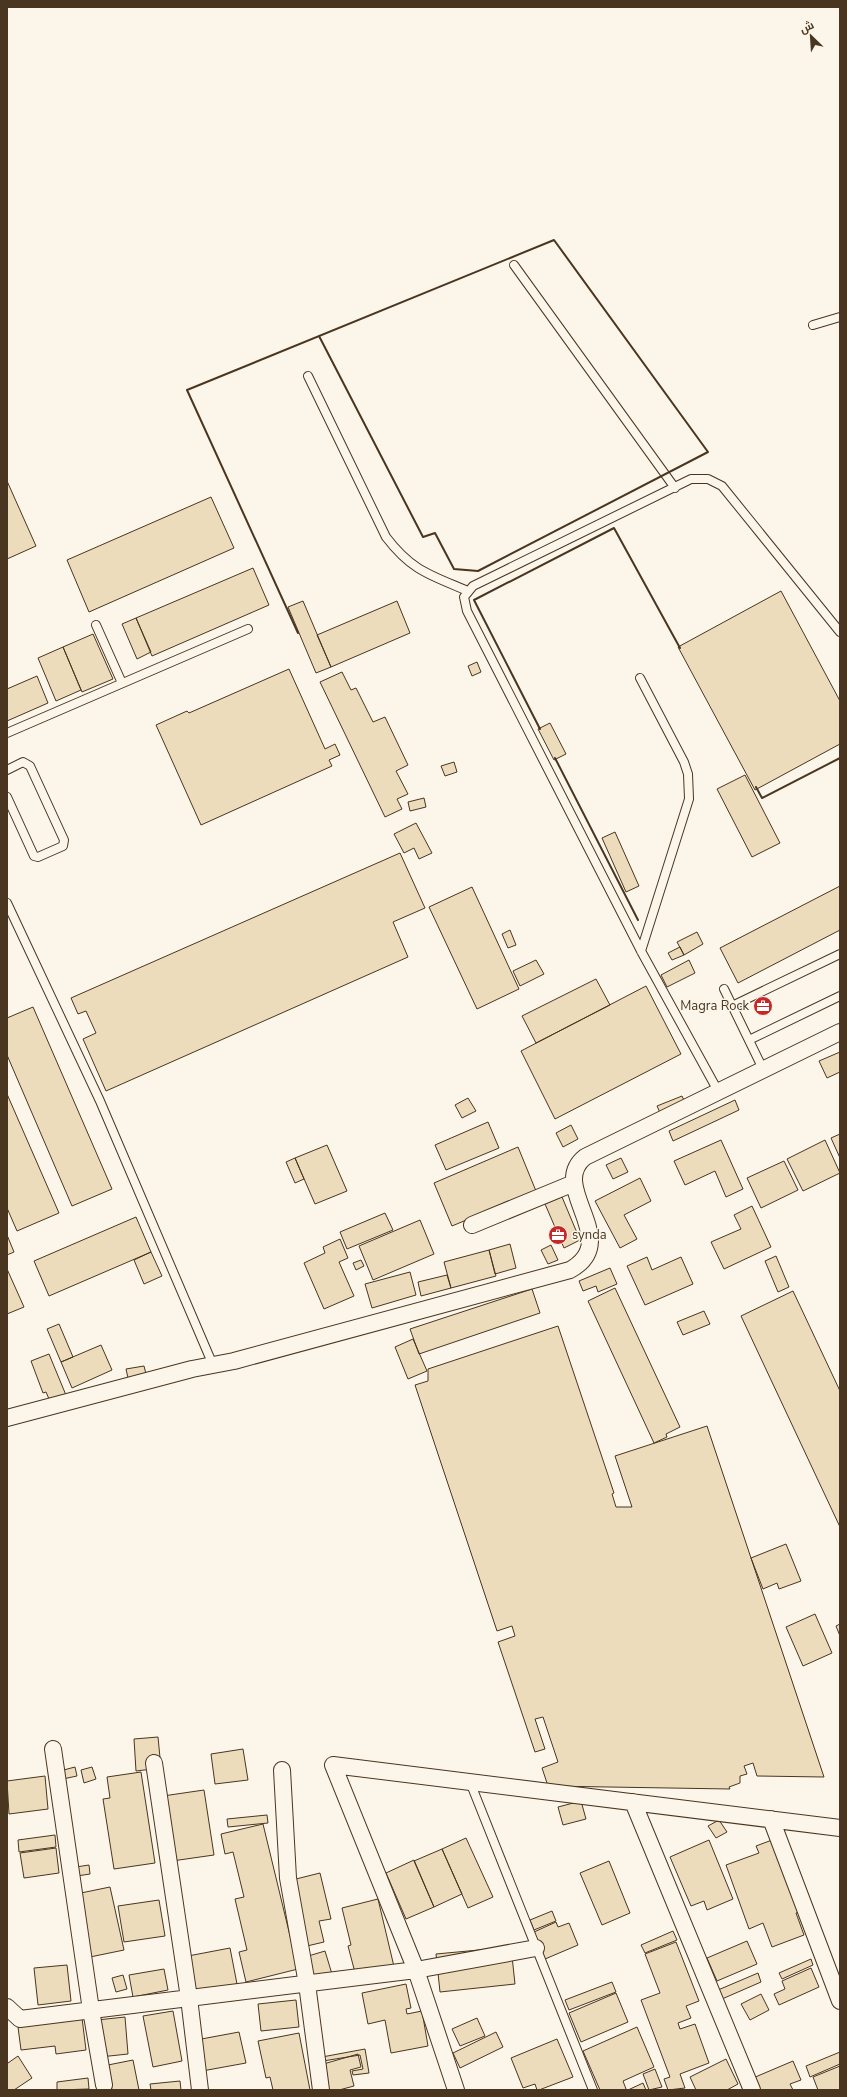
<svg xmlns="http://www.w3.org/2000/svg" width="847" height="2097" viewBox="0 0 847 2097" font-family="'Nunito Sans',Cairo,sans-serif">
<style>
.building{fill:#ecdcbc;stroke:#4a3520}
.lines{fill:none;stroke-linecap:round;stroke-linejoin:round}
.lane-casing{stroke:#4a3520;stroke-width:10}
.street-casing{stroke:#4a3520;stroke-width:18}
.lane{stroke:#fbf6e9;stroke-width:8}
.street{stroke:#fbf6e9;stroke-width:16}
.wall{stroke:#4a3520;stroke-width:2}
.labels{text-anchor:middle;dominant-baseline:central;stroke-width:3;stroke-linejoin:round;paint-order:stroke}
.poi-label{font-size:13px;fill:#4a3520;stroke:#fbf6e9;text-anchor:end}
</style>
<rect width="100%" height="100%" fill="#fbf6e9"/>
<path class="building" d="M7 481 36 546 7 559Z
M211 497 234 548 89 612 67 560Z
M253 568 269 605 152 656 136 618Z
M781 591 840 701V744L755 790 678 647Z
M303 601 331 667 316 673 288 607Z
M397 601 410 633 331 667 317 635Z
M136 618 151 652 137 659 122 624Z
M93 634 113 679 82 692 63 647Z
M63 647 81 690 56 701 38 658Z
M477 662 481 672 472 676 468 666Z
M289 669 325 749 335 744 340 755 329 760 332 766 201 825 156 725 187 711 189 713Z
M342 672 351 690 356 688 373 722 385 717 408 765 396 771 408 794 397 799 402 809 385 817 320 682Z
M37 676 48 703 7 721V689Z
M550 723 566 754 554 760 538 729Z
M454 762 457 772 445 776 441 766Z
M745 775 780 843 752 857 717 789Z
M424 798 426 807 410 811 408 802Z
M416 823 432 853 419 859 414 848 404 853 394 834Z
M615 832 639 886 626 892 602 838Z
M400 853 425 908 393 922 408 957 106 1091 83 1039 96 1033 86 1011 78 1014 71 998Z
M840 886V930L738 983 720 948Z
M472 887 519 989 477 1009 429 907Z
M510 930 516 945 508 948 502 934Z
M697 932 703 944 684 955 677 942Z
M680 947 684 955 672 960 668 953Z
M536 960 544 974 520 986 513 971Z
M689 960 695 973 667 987 661 975Z
M596 979 610 1005 536 1043 522 1016Z
M646 986 681 1054 555 1119 521 1051Z
M33 1007 112 1189 72 1206 7 1055V1018Z
M840 1052V1072L827 1078 819 1061Z
M7 1094 59 1213 17 1231 7 1208Z
M682 1096 687 1107 662 1117 657 1106Z
M468 1098 476 1111 462 1118 455 1105Z
M735 1100 739 1110 673 1141 669 1131Z
M488 1122 499 1148 446 1170 435 1145Z
M571 1125 578 1139 563 1147 556 1133Z
M840 1134V1158L831 1138Z
M721 1140 743 1189 726 1197 715 1171 685 1185 674 1161Z
M825 1140 840 1173 803 1191 787 1159Z
M327 1145 347 1191 315 1204 295 1158Z
M518 1147 536 1191 452 1226 434 1183Z
M295 1158 304 1179 295 1183 286 1162Z
M621 1158 628 1172 613 1179 606 1165Z
M784 1161 798 1190 761 1208 747 1178Z
M640 1178 651 1201 624 1215 637 1239 620 1248 595 1201Z
M562 1197 580 1240 564 1248 545 1204Z
M752 1206 771 1247 724 1269 711 1242 741 1229 734 1215Z
M385 1213 393 1230 347 1249 340 1232Z
M136 1217 151 1252 49 1296 34 1261Z
M420 1220 434 1254 373 1280 359 1246Z
M7 1235 14 1252 7 1255Z
M340 1239 348 1258 339 1262 354 1296 324 1309 304 1263 325 1253 323 1247Z
M510 1244 516 1268 495 1274 489 1250Z
M551 1245 558 1260 548 1264 541 1250Z
M489 1250 496 1276 451 1288 444 1262Z
M151 1252 162 1276 144 1284 134 1260Z
M776 1256 789 1287 778 1292 765 1261Z
M647 1257 652 1270 681 1257 693 1284 645 1305 627 1266Z
M361 1260 364 1266 356 1270 353 1263Z
M610 1268 617 1284 598 1292 596 1286 583 1291 579 1281Z
M7 1269 24 1307 7 1314Z
M410 1272 416 1295 372 1308 365 1284Z
M447 1275 451 1288 421 1296 418 1282Z
M615 1288 680 1427 666 1434 667 1437 654 1443 588 1301Z
M532 1289 540 1313 419 1354 410 1329Z
M793 1291 840 1391V1527L741 1316Z
M704 1311 710 1324 683 1335 677 1322Z
M59 1324 73 1357 61 1362 47 1329Z
M558 1326 614 1493 612 1494 616 1507H632L615 1456 707 1426 824 1777 757 1776 753 1763 744 1766 747 1774 740 1776V1783L729 1787 730 1789 548 1786 542 1768 558 1762 543 1717 535 1719 545 1749 535 1752 498 1642 515 1636 512 1626 497 1631 415 1385 428 1381V1369Z
M413 1339 427 1371 408 1379 395 1347Z
M101 1345 112 1370 72 1388 61 1362Z
M49 1354 68 1400 52 1406 46 1392 43 1393 31 1361Z
M144 1366 146 1374 128 1378 126 1369Z
M786 1544 801 1581 779 1589 777 1583 763 1589 751 1558Z
M815 1614 832 1653 803 1666 786 1627Z
M840 1624V1636L836 1626Z
M158 1737 161 1768 136 1771 134 1739Z
M243 1749 248 1780 215 1784 211 1754Z
M75 1767 77 1776 58 1780 56 1772Z
M92 1767 96 1779 84 1783 81 1770Z
M141 1772 155 1863 114 1869 103 1799 110 1798 107 1777Z
M45 1776 48 1809 9 1814 7 1781Z
M204 1790 214 1855 172 1861 163 1796Z
M581 1801 586 1819 563 1825 558 1807Z
M267 1815 268 1823 228 1827 227 1819Z
M719 1820 727 1832 716 1838 708 1826Z
M263 1824 298 1969 246 1982 239 1952 247 1950 235 1899 244 1897 233 1852 225 1854 221 1834Z
M55 1835 56 1847 19 1852 18 1840Z
M466 1838 493 1897 468 1908 442 1849Z
M709 1840 733 1899 707 1910 704 1901 691 1906 670 1857Z
M772 1840 798 1912 796 1913 804 1935 772 1947 763 1923 749 1929 726 1865 759 1853 756 1846Z
M56 1848 59 1873 24 1878 20 1853Z
M442 1849 462 1894 434 1907 414 1861Z
M414 1860 434 1907 406 1919 386 1873Z
M609 1861 630 1913 602 1925 580 1873Z
M89 1865 90 1874 77 1876 76 1867Z
M320 1873 331 1919 319 1921 324 1942 307 1946 292 1880Z
M110 1887 124 1950 90 1957 76 1894Z
M378 1899 396 1975 358 1984 348 1946 351 1945 342 1908Z
M159 1900 165 1936 124 1942 118 1906Z
M552 1911 556 1921 534 1930 530 1920Z
M556 1922 558 1927 569 1923 578 1945 545 1959 534 1932Z
M673 1931 677 1940 645 1953 641 1945Z
M747 1941 757 1964 717 1981 707 1958Z
M676 1942 699 2001 686 2006 691 2018 678 2023 680 2029 695 2024 709 2063 680 2074 685 2088 668 2090 664 2079 670 2077 641 2000 660 1993 645 1954Z
M511 1947 515 1984 440 1992 436 1954Z
M230 1948 237 1984 194 1992 188 1956Z
M325 1951 335 1984 315 1990 305 1957Z
M811 1959 813 1965 782 1979 779 1973Z
M67 1965 71 2001 38 2005 34 1968Z
M811 1968 819 1987 779 2005 774 1994 785 1989 782 1981Z
M164 1969 168 1990 133 1997 129 1975Z
M758 1973 761 1982 722 1999 718 1990Z
M123 1975 127 1989 116 1992 112 1978Z
M612 1982 616 1992 569 2010 565 2000Z
M406 1984 411 2008 406 2009 407 2014 422 2011 428 2046 391 2053 385 2020 368 2024 362 1993Z
M616 1993 628 2022 581 2042 569 2013Z
M761 1994 769 2010 750 2020 741 2004Z
M296 2000 299 2027 261 2031 258 2004Z
M173 2011 182 2061 153 2067 143 2016Z
M125 2017 128 2054 100 2057 97 2020Z
M82 2018 86 2050 56 2054 55 2046 21 2050 18 2027Z
M477 2018 485 2036 460 2046 452 2029Z
M637 2027 654 2067 623 2081 626 2089 624 2090H600L583 2051Z
M239 2032 246 2063 202 2071 196 2040Z
M496 2032 503 2047 460 2068 453 2053Z
M299 2033 310 2090H273L270 2077 266 2078 258 2041Z
M557 2039 573 2077 539 2090H537L535 2084 523 2088 511 2058Z
M365 2049 369 2073 353 2075 352 2071 363 2069 360 2055 323 2061 322 2057Z
M840 2052V2064L810 2077 806 2066Z
M358 2054 361 2067 350 2070 354 2086 339 2090H326L320 2065Z
M18 2056 32 2078 14 2090H7V2062L8 2063Z
M726 2059 738 2084 727 2090H696L690 2077Z
M133 2060 139 2090H108L103 2066Z
M793 2061 801 2080 790 2084 793 2090H758L753 2078Z
M840 2066V2090H818L813 2077Z
M655 2069 662 2087 649 2090 643 2074Z
M88 2078 89 2089 57 2090V2082Z
M180 2081 181 2090H151L150 2084Z
M643 2083 646 2090H628Z"/>
<g class="lines">
<defs>
<path id="lane" d="M514 265 675 488
M813 325 840 317
M308 376 386 537C412 571 430 575 468 591
M96 625 122 683
M640 678 684 762 688 774 689 799 641 951
M7 733 248 629
M7 770 23 762 30 766 64 840 63 846 38 857 34 856 7 797
M7 903 100 1101 213 1365
M724 989 763 1069
M732 1006 840 954
M749 1040 840 996
M718 1091 641 951 467 611 464 597 473 586 691 479H708L722 486 840 632
M470 1782 593 2090"/>
<path id="street" d="M472 1225 574 1183
M7 1418 192 1369 234 1361 570 1270C624 1240 547 1187 585 1157L840 1032
M53 1749 91 2010 104 2085
M154 1763 189 1998 200 2090
M282 1770 288 1878 307 1984 321 2090
M633 1802 752 2090
M771 1819 840 2001
M7 2007 20 2019 416 1970 536 1948
M456 2090 416 1970 333 1765 840 1828"/>
</defs>
<use href="#lane" class="lane-casing"/>
<use href="#street" class="street-casing"/>
<use href="#lane" class="lane"/>
<use href="#street" class="street"/>
<path class="wall" d="M298 633 187 390 554 240 708 452 478 571 454 569 435 533 423 537 319 336
M540 729 474 600 614 528 680 648
M555 758 638 920
M756 787 762 798 840 758"/>
</g>
<defs>
<symbol id="office-disc" viewBox="-11 -11 22 22"><circle r="9.5" fill="#c62828" stroke="#fbf6e9"/><path d="M-6-3h4V-5.5h4V-3h4V5H-6ZM-1-4.5V-3h2v-1.5ZM-6 0V1H6V0Z" fill="#fff"/></symbol>
</defs>
<g fill-rule="evenodd">
<use href="#office-disc" x="752" y="995" width="22" height="22"/>
<use href="#office-disc" x="547" y="1224" width="22" height="22"/>
</g>
<g class="labels">
<g class="poi-label">
<text x="749" y="1006">Magra Rock</text>
<text x="572" y="1235" text-anchor="start">synda</text>
</g>
</g>
<rect width="847" height="2097" fill="none" stroke="#4a3520" stroke-width="16"/>
<g transform="translate(811 36) rotate(335)" stroke="#fbf6e9" stroke-width="3" paint-order="stroke">
<path d="M0-3L7 15L0 10L-7 15Z" fill="#4a3520"/>
<text y="-6" font-size="11" font-weight="bold" text-anchor="middle" fill="#4a3520">ش</text>
</g>
</svg>
